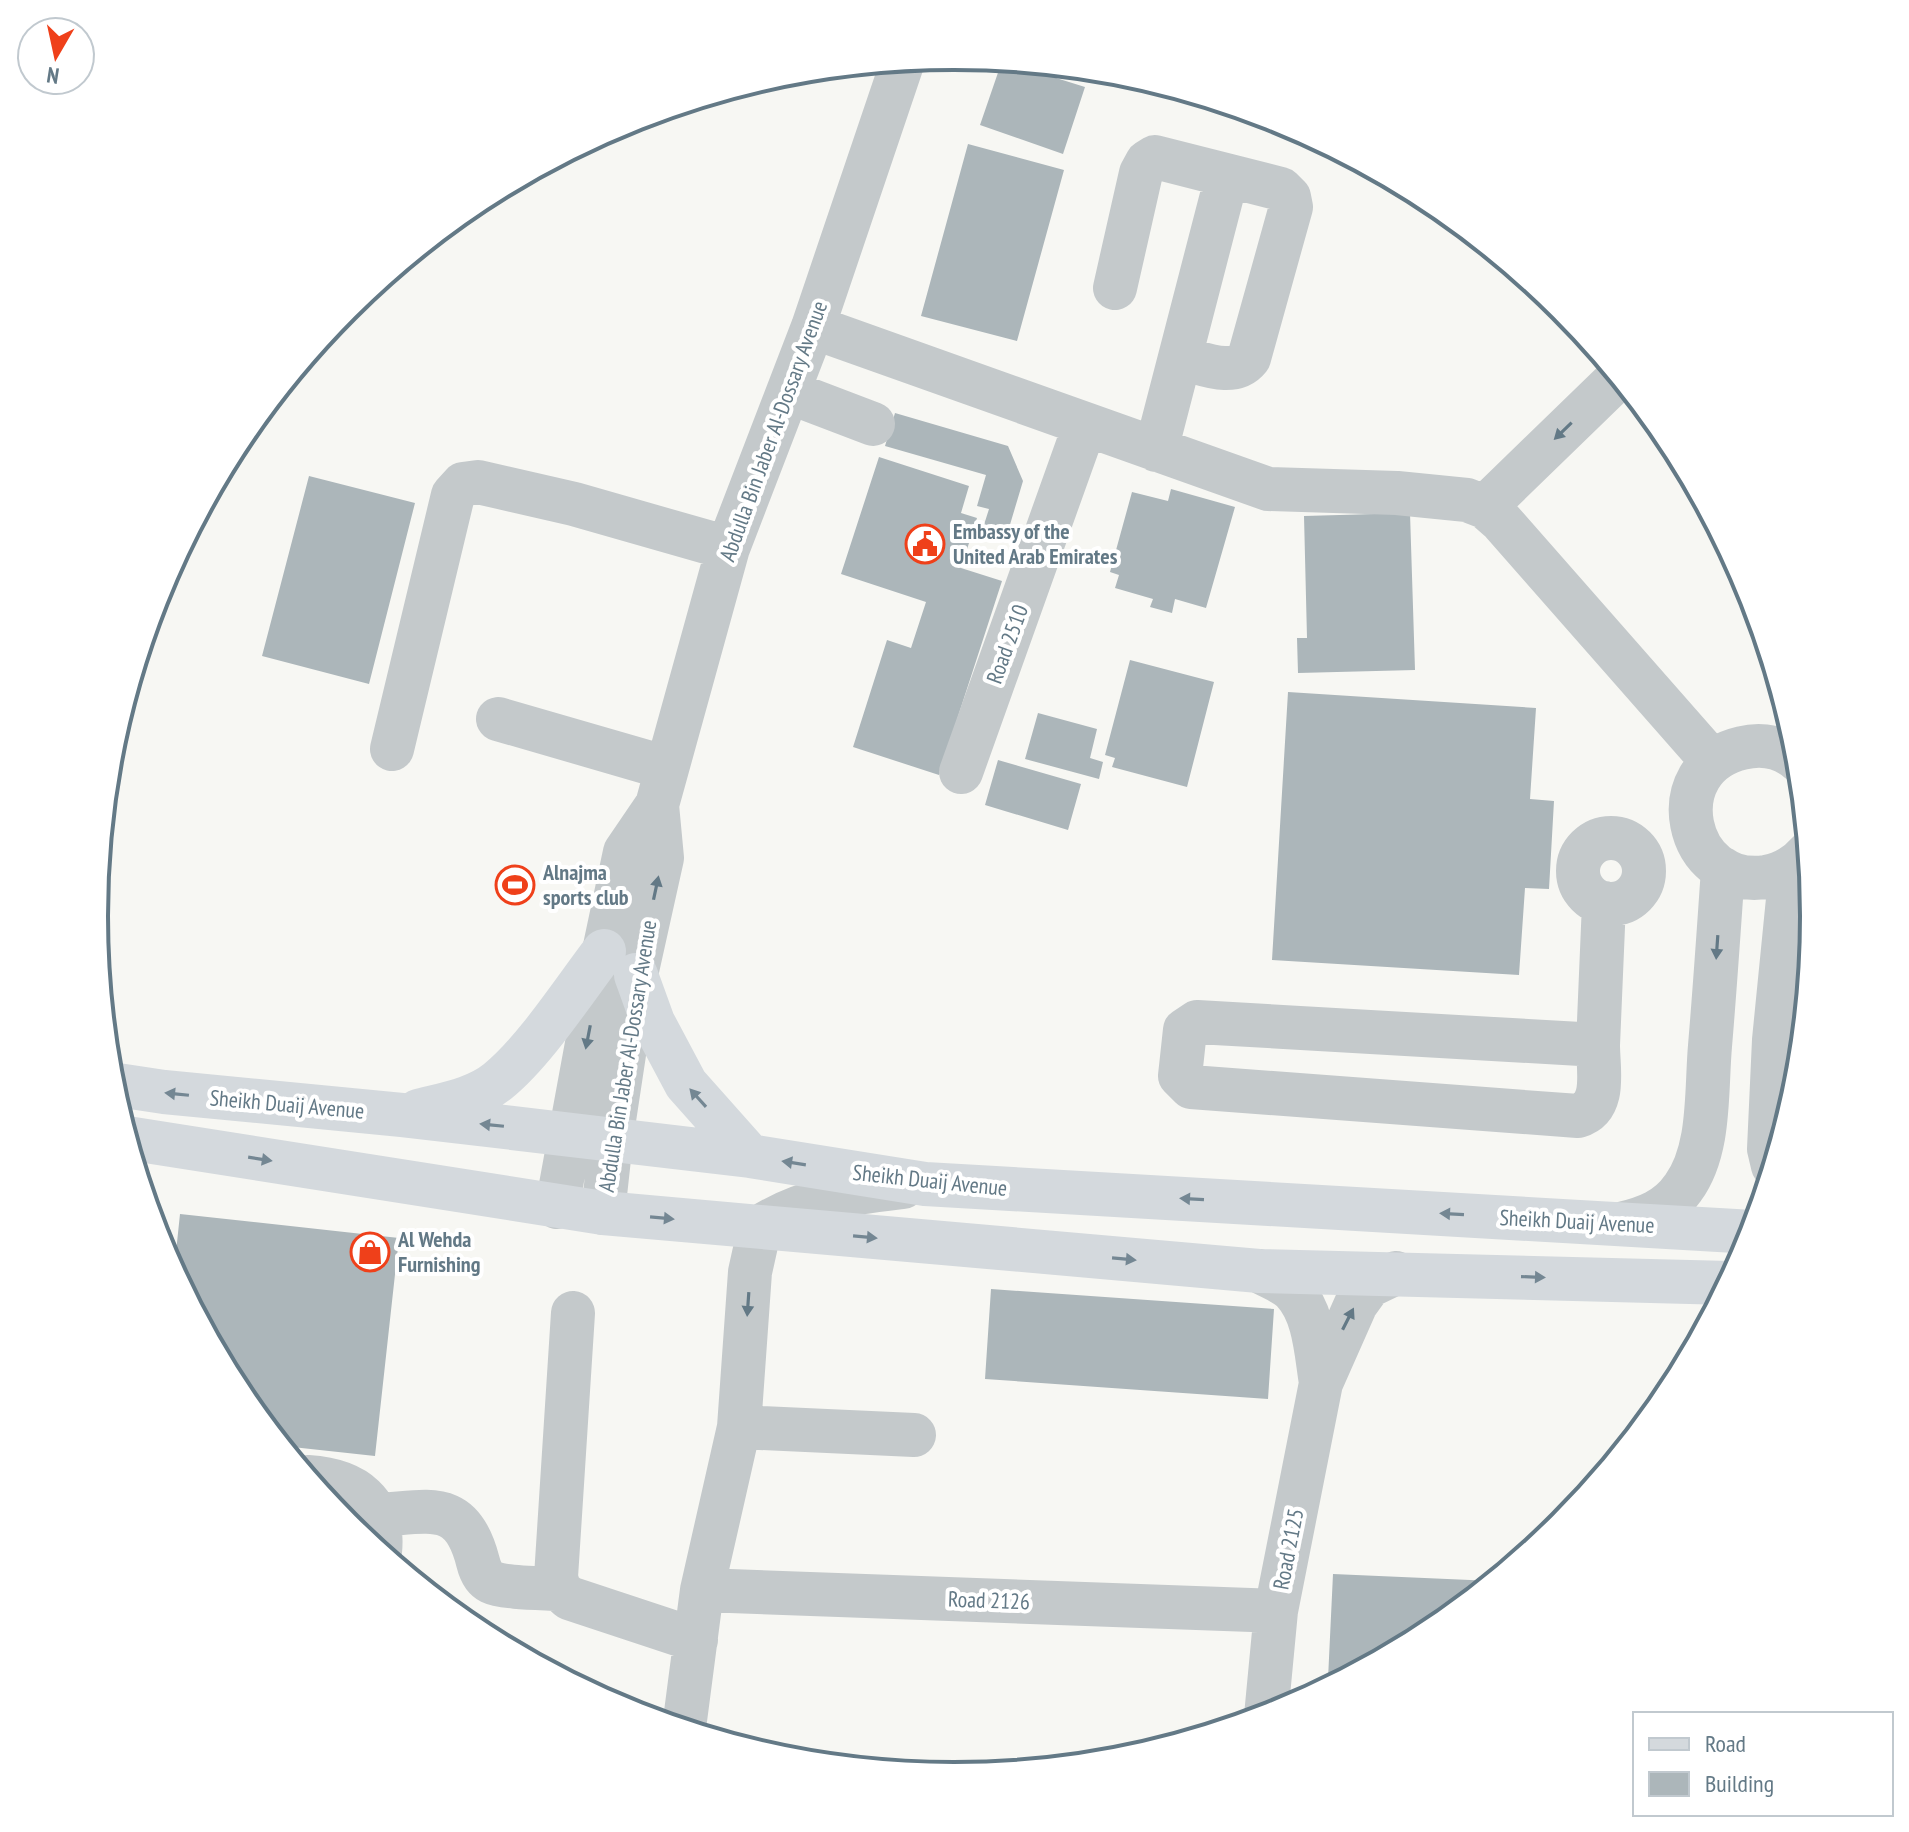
<svg xmlns="http://www.w3.org/2000/svg" width="1909" height="1832" viewBox="0 0 1909 1832" font-family="'PT Sans Narrow',sans-serif">
<style>
.building{fill:#acb6ba}
.lines{fill:none;stroke-linecap:round;stroke-linejoin:round}
.minor{stroke:#c4c9cb;stroke-width:44}
.major{stroke:#d4d9dd;stroke-width:44}
.oneway{fill:#637986}
.oneway2{fill:#748793}
.labels{text-anchor:middle;dominant-baseline:central;stroke-width:8;stroke-linejoin:round;paint-order:stroke}
.street-label{font-size:22px;fill:#637986;stroke:#fff}
.poi-label{font-size:22px;font-weight:bold;fill:#637986;stroke:#fff;text-anchor:start}
.rim{fill:none;stroke:#637986;stroke-width:4}
</style>
<rect width="100%" height="100%" fill="#f7f7f3"/>
<path class="building" d="M1002 61 1085 87 1063 154 980 125Z
M968 144 1064 170 1017 341 921 316Z
M895 413 1008 446 1023 481 1006 538 982 531 989 509 977 506 986 475 885 446Z
M879 457 969 486 961 513 977 518 961 568 1002 581 939 775 853 747 887 640 911 648 926 602 841 574Z
M309 476 415 503 369 684 262 656Z
M1171 489 1235 507 1206 608 1175 599 1172 613 1150 607 1153 599 1115 588 1119 575 1110 572 1132 492 1168 501Z
M1410 513 1415 670 1298 673 1297 638H1307L1304 516Z
M1130 660 1214 682 1187 787 1112 767 1115 758 1105 755Z
M1288 692 1536 708 1530 799 1554 801 1549 889 1525 888 1519 975 1272 960Z
M1038 713 1097 729 1090 758 1103 762 1099 779 1025 759Z
M998 760 1081 784 1068 830 985 805Z
M180 1214 399 1238 375 1456 283 1446 239 1393 174 1271Z
M991 1289 1274 1309 1268 1399 985 1379Z
M1333 1574 1493 1581 1432 1631 1342 1679H1328Z"/>
<g class="lines">
<path class="minor" d="M1115 288 1141 173 1147 162 1155 157 1281 189 1289 197 1291 207 1249 358C1233 378 1203 363 1181 358
M813 327 1268 489 1397 493 1467 500 1485 507 1501 521 1712 761
M789 392 873 424
M1156 450 1227 176
M1485 507 1619 377
M498 719 667 768
M392 749 453 495 463 484 478 482 574 504 728 548
M1799 761C1783 747 1762 743 1742 748 1659 767 1684 889 1766 877 1783 874 1797 866 1808 853
M961 772 1085 425
M1578 871a33 33 0 1 1 66 0a33 33 0 1 1-66 0Z
M1598 1045C1598 1070 1607 1107 1578 1116L1191 1087 1180 1076 1185 1030 1197 1022 1598 1045 1604 903
M1773 1166 1769 1149 1774 1040 1791 869
M557 1207 604 951 625 852 657 805 728 548 813 327 903 61
M603 1213 611 1140 636 975 662 858 657 805
M1621 1224C1646 1218 1668 1210 1683 1188 1711 1150 1706 1091 1710 1046 1715 987 1719 928 1723 869
M1259 1271C1269 1277 1284 1282 1293 1291 1315 1314 1316 1353 1321 1383
M573 1313 556 1577 559 1589 569 1598 696 1640
M739 1427 914 1435
M308 1477C355 1480 385 1502 380 1552
M378 1515C431 1512 462 1499 478 1562 480 1570 483 1578 491 1582 503 1588 543 1588 559 1589
M702 1590 1276 1611
M1266 1716 1276 1611 1321 1383 1356 1304 1369 1286 1396 1273
M684 1728 702 1590 739 1427 750 1272 760 1227C804 1198 852 1193 903 1187"/>
<path class="major" d="M636 975 653 1022 686 1084 750 1156
M111 1084 164 1092 402 1115 750 1156 925 1184 1753 1232
M418 1111C445 1104 476 1099 498 1081 535 1051 574 990 604 951
M127 1138 603 1213 1259 1271 1729 1283"/>
</g>
<defs><path id="oneway-solid" d="M-6-.8H1V-3.2L6.5 0L1 3.2V.8H-6Z" transform="scale(2)"/></defs>
<g class="oneway">
<use href="#oneway-solid" transform="translate(1563 431) rotate(136)"/>
<use href="#oneway-solid" transform="translate(656 888) rotate(-78)"/>
<use href="#oneway-solid" transform="translate(1717 947) rotate(94)"/>
<use href="#oneway-solid" transform="translate(588 1037) rotate(101)"/>
<use href="#oneway-solid" transform="translate(748 1304) rotate(94)"/>
<use href="#oneway-solid" transform="translate(1348 1319) rotate(-63)"/>
</g>
<g class="oneway2">
<use href="#oneway-solid" transform="translate(177 1094) rotate(-174)"/>
<use href="#oneway-solid" transform="translate(698 1098) rotate(-132)"/>
<use href="#oneway-solid" transform="translate(492 1125) rotate(-174)"/>
<use href="#oneway-solid" transform="translate(260 1159) rotate(9)"/>
<use href="#oneway-solid" transform="translate(794 1163) rotate(-171)"/>
<use href="#oneway-solid" transform="translate(1192 1199) rotate(-177)"/>
<use href="#oneway-solid" transform="translate(1452 1214) rotate(-177)"/>
<use href="#oneway-solid" transform="translate(662 1218) rotate(5)"/>
<use href="#oneway-solid" transform="translate(865 1237) rotate(5)"/>
<use href="#oneway-solid" transform="translate(1124 1259) rotate(5)"/>
<use href="#oneway-solid" transform="translate(1533 1277) rotate(2)"/>
</g>
<defs>
<symbol id="civic-ring" viewBox="-11 -11 22 22"><circle r="9.5" fill="#fff" stroke="#ef401a" stroke-width="1.5"/><path d="M-.6-6.5H3V-4.5H.6V-3L4-1V1h2V6H-6V1h2V-1L-.6-3ZM-1.2 2.5V6h2.4V2.5Z" fill="#ef401a"/></symbol>
<symbol id="stadium-ring" viewBox="-11 -11 22 22"><circle r="9.5" fill="#fff" stroke="#ef401a" stroke-width="1.5"/><path d="M0-5a6.5 5 0 1 0 0 10a6.5 5 0 1 0 0-10ZM-3.5-1.8h7v3.6h-7Z" fill="#ef401a"/></symbol>
<symbol id="shop-ring" viewBox="-11 -11 22 22"><circle r="9.5" fill="#fff" stroke="#ef401a" stroke-width="1.5"/><path d="M-5-2.5h2.3a2.7 3.5 0 0 1 5.4 0H5L5.5 6h-11ZM-1.5-2.5h3a1.5 2.3 0 0 0-3 0Z" fill="#ef401a"/></symbol>
</defs>
<g fill-rule="evenodd">
<use href="#civic-ring" x="903" y="522" width="44" height="44"/>
<use href="#stadium-ring" x="493" y="863" width="44" height="44"/>
<use href="#shop-ring" x="348" y="1230" width="44" height="44"/>
</g>
<g class="labels">
<g class="street-label">
<text transform="translate(773 431) rotate(-70)">Abdulla Bin Jaber Al-Dossary Avenue</text>
<text transform="translate(1007 644) rotate(-70)">Road 2510</text>
<text transform="translate(627 1056) rotate(-81)">Abdulla Bin Jaber Al-Dossary Avenue</text>
<text transform="translate(287 1104) rotate(5)">Sheikh Duaij Avenue</text>
<text transform="translate(930 1180) rotate(6)">Sheikh Duaij Avenue</text>
<text transform="translate(1577 1221) rotate(3)">Sheikh Duaij Avenue</text>
<text transform="translate(1288 1549) rotate(-79)">Road 2125</text>
<text transform="translate(989 1600) rotate(2)">Road 2126</text>
</g>
<g class="poi-label">
<text x="953" y="531">Embassy of the<tspan x="953" dy="25">United Arab Emirates</tspan></text>
<text x="543" y="872">Alnajma<tspan x="543" dy="25">sports club</tspan></text>
<text x="398" y="1239">Al Wehda<tspan x="398" dy="25">Furnishing</tspan></text>
</g>
</g>
<path d="M0 0H1909V1832H0ZM108 916a846 846 0 1 1 1692 0a846 846 0 1 1-1692 0Z" fill="#fff" fill-rule="evenodd"/>
<path class="rim" d="M108 916a846 846 0 1 1 1692 0a846 846 0 1 1-1692 0Z"/>
<rect x="1633" y="1712" width="260" height="104" fill="#ffffff" stroke="#c1c9cf" stroke-width="2"/>
<rect x="1649" y="1738" width="40" height="12" fill="#d4d9dd" stroke="#c1c9cf" stroke-width="2"/>
<text x="1705" y="1752" font-size="24" fill="#637986">Road</text>
<rect x="1649" y="1772" width="40" height="24" fill="#acb6ba" stroke="#c1c9cf" stroke-width="2"/>
<text x="1705" y="1792" font-size="24" fill="#637986">Building</text>
<g transform="translate(56 56) rotate(189)"><circle r="38" fill="#ffffff" stroke="#c1c9cf" stroke-width="2"/>
<path d="M0-6L14 30L0 20L-14 30Z" fill="#ef401a"/>
<text y="-12" font-size="22" font-weight="bold" text-anchor="middle" fill="#637986">N</text>
</g>
</svg>
